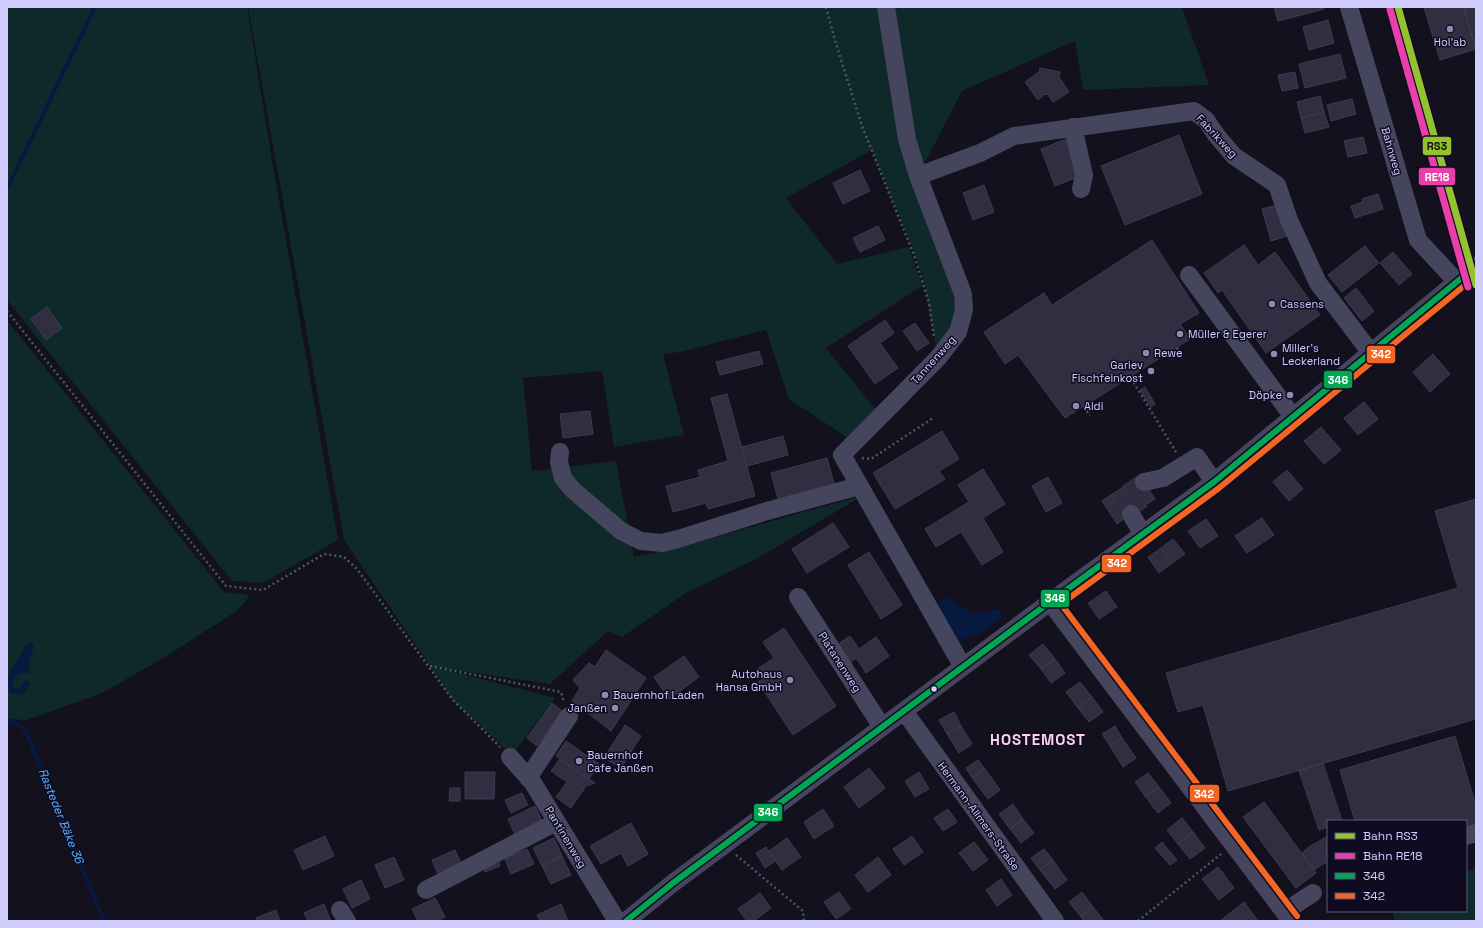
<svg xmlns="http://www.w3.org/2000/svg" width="1483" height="928" viewBox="0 0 1483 928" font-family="'Space Grotesk',sans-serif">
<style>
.green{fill:#0f292a}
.water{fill:#061a3f}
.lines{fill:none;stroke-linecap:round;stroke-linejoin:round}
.stream{stroke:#061a3f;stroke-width:4}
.building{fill:#302e40;stroke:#3e3a52}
.minor-tunnel{stroke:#2f2d3f;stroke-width:18;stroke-dasharray:18 9;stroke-linecap:butt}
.path{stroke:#485868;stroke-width:2.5;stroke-dasharray:2 3;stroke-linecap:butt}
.minor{stroke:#46455e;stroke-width:18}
.bus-1-casing{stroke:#0f0c22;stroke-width:9}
.bus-2-casing{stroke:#0f0c22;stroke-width:9}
.bus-1{stroke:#00a651;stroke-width:6}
.bus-2{stroke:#f26522;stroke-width:6}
.rail-1-casing{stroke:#0f0c22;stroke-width:10}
.rail-2-casing{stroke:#0f0c22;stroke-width:10}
.rail-1{stroke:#94c12f;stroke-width:7}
.rail-2{stroke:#e93faa;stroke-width:7}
.poi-dot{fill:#8f8bb0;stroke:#0f0c22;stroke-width:1.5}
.bus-dot{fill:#d2cdff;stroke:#0f0c22;stroke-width:1.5}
.labels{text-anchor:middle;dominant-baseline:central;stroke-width:3;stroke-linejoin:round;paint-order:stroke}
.poi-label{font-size:11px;fill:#d2cdff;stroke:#0f0c22;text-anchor:start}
.street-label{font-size:11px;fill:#d2cdff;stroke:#0f0c22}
.water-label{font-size:12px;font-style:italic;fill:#5bb3ff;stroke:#0f0c22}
.district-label{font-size:15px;font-weight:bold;letter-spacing:1px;fill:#ffcfee;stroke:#0f0c22}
.line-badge{stroke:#0f0c22;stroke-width:1.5}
.badge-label{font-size:11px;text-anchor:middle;font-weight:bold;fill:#fff}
.pale-badge-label{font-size:11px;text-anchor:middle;font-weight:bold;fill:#111}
</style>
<rect width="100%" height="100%" fill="#12111d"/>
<path class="green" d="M7 7H247L272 160 338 540 263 583 232 581 7 300Z
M248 7H1182L1209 85 1083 90 1075 41 962 91 918 176 964 310 938 358 925 285 912 246 872 150 786 198 837 264 909 247 922 286 826 348 880 415 854 442 789 399 766 330 680 352 663 354 684 435 614 447 602 371 523 378 532 471 616 461 634 557 666 551 864 495 756 559 686 593 622 637 608 631 550 684 435 667 555 698 512 755 453 700 344 540Z
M7 320 224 592 250 595 238 610 165 657 102 693 27 720 7 719Z
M1476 868V921H1395L1392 911H1466V872Z"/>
<path class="water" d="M950 598C960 604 968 615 981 613 987 612 994 609 1000 610L1001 615 999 620 977 636 974 635 965 638 962 641H956L936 606 943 599Z
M32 642 34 648 29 658 30 673H20L13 678V687L20 690 23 682 27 680 30 684 24 694 10 693C9 690 8 686 8 683 8 673 21 655 26 644Z"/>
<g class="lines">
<path class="stream" d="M7 189 95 7
M7 721 17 723 26 732 104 921"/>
</g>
<path class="building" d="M1274 7H1324V9L1278 21Z
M1424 7H1469L1464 9 1476 49 1440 60Z
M1469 7H1476V49L1464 9Z
M1328 20 1334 43 1309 50 1303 27Z
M1340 54 1346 78 1305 88 1299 64Z
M1040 68 1060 72 1059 77 1069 92 1053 102 1048 95 1045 94 1038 100 1025 82 1039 72Z
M1295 72 1298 88 1282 91 1278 75Z
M1320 96 1324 112 1301 118 1297 102Z
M1352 99 1356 114 1331 121 1327 105Z
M1324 112 1329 127 1305 133 1301 118Z
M1179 135 1202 194 1125 225 1101 166Z
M1363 137 1367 153 1348 157 1344 141Z
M1066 139 1080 176 1055 186 1041 149Z
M860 170 870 191 843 204 833 183Z
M984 185 994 212 973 220 963 193Z
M1378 194 1383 209 1355 218 1351 206 1363 202 1362 199Z
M1281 204 1290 235 1271 241 1262 209Z
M878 226 885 240 860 252 853 238Z
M1152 240 1199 313 1180 324 1190 339 1065 418 1018 355 1005 364 984 332 1044 293 1052 305Z
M1244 245 1258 265 1275 252 1320 315 1266 353 1222 290 1218 293 1204 273Z
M1365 246 1379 263 1342 292 1328 275Z
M1393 252 1412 274 1399 285 1380 263Z
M1356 288 1374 311 1362 321 1344 298Z
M47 307 62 328 46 340 31 319Z
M885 320 894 333 880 343 898 368 875 384 848 346Z
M915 323 929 343 917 351 903 331Z
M759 351 763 364 720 375 716 362Z
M1433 354 1450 374 1430 392 1413 372Z
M1145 387 1155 404 1151 407 1140 390Z
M727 394 755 496 708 509 706 503 673 512 666 486 700 477 698 470 728 461 711 398Z
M1364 402 1378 419 1358 435 1344 418Z
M590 411 593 434 563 438 560 414Z
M1321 427 1341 450 1324 464 1304 441Z
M942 431 959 459 939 471 945 479 895 509 873 473Z
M783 436 788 455 747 466 742 447Z
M827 458 835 487 779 502 771 473Z
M983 469 1005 504 983 518 1003 552 982 565 961 532 936 547 925 529 969 502 958 485Z
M1287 470 1303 489 1289 501 1273 482Z
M1140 476 1155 499 1126 517 1111 495Z
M1048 477 1062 503 1046 512 1032 486Z
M1111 495 1126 517 1117 524 1102 501Z
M1476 499V719L1228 791 1203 705 1178 712 1166 673 1458 588 1435 511Z
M1262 518 1274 535 1247 553 1235 536Z
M1206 519 1218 536 1200 548 1188 531Z
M833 523 849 547 807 573 792 549Z
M1173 539 1185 554 1172 563 1161 548Z
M1161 548 1172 563 1159 573 1148 557Z
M869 552 902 605 881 619 848 565Z
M1106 591 1117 607 1099 619 1088 603Z
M784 628 836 706 793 735 758 682 763 678 757 669 774 658 763 642Z
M850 636 859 649 876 637 889 656 866 673 856 658 850 663 837 645Z
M1043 644 1055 659 1041 669 1029 655Z
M606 650 646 678 611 731 572 701 580 688 573 680 589 663 595 667Z
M684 656 699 677 669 699 654 677Z
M1055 659 1065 673 1051 683 1041 669Z
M1080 682 1092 697 1078 708 1066 692Z
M1092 697 1103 712 1089 722 1078 708Z
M552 703 562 711 537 746 527 738Z
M954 712 961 726 947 734 939 720Z
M625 725 641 736 621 768 604 758Z
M961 726 972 744 959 753 947 734Z
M1115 726 1122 738 1110 746 1102 734Z
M1455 736 1476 806V829L1466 831V821H1355L1340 770Z
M1122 738 1136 758 1123 767 1110 746Z
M566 741 599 764 589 779 556 756Z
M560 759 595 783 586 786 571 808 556 797 567 782 551 771Z
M978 760 985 769 972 778 966 768Z
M1323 763 1342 821H1328V827L1319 830 1299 771Z
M869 768 885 788 859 808 844 787Z
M985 769 1000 790 988 799 972 778Z
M465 772H495L494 799H465Z
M919 772 929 789 915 797 905 781Z
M1148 773 1159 787 1145 796 1135 782Z
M1159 787 1171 803 1158 813 1145 796Z
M450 788H460V801H449Z
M522 793 528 805 511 813 505 800Z
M1264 802 1316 873 1296 888 1243 817Z
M1013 804 1023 819 1010 829 999 814Z
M535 806 544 825 516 837 508 819Z
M823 809 834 826 814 839 804 822Z
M948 809 957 822 943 831 934 818Z
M1182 818 1193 832 1178 844 1167 830Z
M1023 819 1034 833 1021 843 1010 829Z
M631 823 648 854 628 866 621 853 601 864 590 846Z
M1193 832 1205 848 1190 859 1178 844Z
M325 836 334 856 303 870 294 850Z
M912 836 923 852 904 865 893 849Z
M1328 836V861L1314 870 1302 853 1309 847Z
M554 838 562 856 542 866 533 848Z
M787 838 801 857 782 870 769 851Z
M974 842 988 860 973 871 959 853Z
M1162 842 1177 860 1170 865 1155 848Z
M766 847 775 861 765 868 756 853Z
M527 849 534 864 511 874 505 859Z
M1044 849 1053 860 1040 870 1031 858Z
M455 850 462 866 439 877 432 860Z
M562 856 571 875 551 884 542 866Z
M394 857 404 880 385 888 375 865Z
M878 857 891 875 868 892 855 875Z
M498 859 500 866 485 872 482 865Z
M1053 860 1067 880 1055 889 1040 870Z
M1218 867 1234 888 1219 900 1202 879Z
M1001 879 1012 895 997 906 986 890Z
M361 880 370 899 352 908 343 889Z
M839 892 851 909 836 919 824 902Z
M1082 892 1093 907 1081 917 1069 902Z
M760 893 771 908 754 921H747L738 909Z
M435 898 445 917 437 921H418L412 909Z
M1244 902 1258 921H1220Z
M324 904 331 921H308L304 913Z
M561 904 568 921H540L537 915Z
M1093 907 1104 921H1084L1081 917Z
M276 910 280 921H257L256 918Z"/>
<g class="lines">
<path class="minor-tunnel" d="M1128 509 1151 494
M1131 514 1121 497 1144 482"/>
<path class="path" d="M826 7 834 37 862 126 914 255 929 303 934 337
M7 311 226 586 263 590 324 554 344 557 357 569 453 700 500 747
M1177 348 1182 355
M1131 378 1176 452
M1084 407 1090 416
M862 458 871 459 933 418
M430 666 561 692 564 703
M736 855 803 911 804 921
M1138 921 1221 854"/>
<path class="minor" d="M886 7 907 139 918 176 963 294 964 310 958 332 938 358 842 455 963 667
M1349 7 1418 240 1457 282
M1073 127 1084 175 1081 189
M918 176 980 153 1014 136 1194 111 1206 120 1217 136 1234 156 1277 185 1289 220 1318 283 1371 353
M1189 275 1293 417
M560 452 559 462 563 478 573 490 621 531 641 541 662 543 678 539 767 511 859 486
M1144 482 1163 478 1197 457 1214 482
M1131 514 1143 535
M798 597 882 727
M1050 602 1291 921
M904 711 1055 921
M510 757 533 783 617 921
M528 778 569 716
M1466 836 1476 833
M426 890 556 822
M340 910 347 921
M1284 912 1313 893
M626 921 673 883 1050 602 1214 482 1476 266"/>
<defs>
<path id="bus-1" d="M626 921 673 883 1050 602 1214 482 1476 266"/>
<path id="bus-2" d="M1297 916 1061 604 1219 488 1476 276"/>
</defs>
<use href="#bus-1" class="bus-1-casing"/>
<use href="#bus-2" class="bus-2-casing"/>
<use href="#bus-1" class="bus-1"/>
<use href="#bus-2" class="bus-2"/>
<defs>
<path id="rail-1" d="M1398 7 1476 285"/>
<path id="rail-2" d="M1390 9 1468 287"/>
</defs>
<use href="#rail-1" class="rail-1-casing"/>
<use href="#rail-2" class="rail-2-casing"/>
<use href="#rail-1" class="rail-1"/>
<use href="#rail-2" class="rail-2"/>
</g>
<g class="poi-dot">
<circle cx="1450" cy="29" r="4"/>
<circle cx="1272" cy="304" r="4"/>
<circle cx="1180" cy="334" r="4"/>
<circle cx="1146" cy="353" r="4"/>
<circle cx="1274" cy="354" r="4"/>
<circle cx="1151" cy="371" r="4"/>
<circle cx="1290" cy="395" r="4"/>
<circle cx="1076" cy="406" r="4"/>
<circle cx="790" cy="680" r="4"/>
<circle cx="605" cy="695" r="4"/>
<circle cx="615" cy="708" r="4"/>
<circle cx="579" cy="761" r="4"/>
</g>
<circle class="bus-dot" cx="934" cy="689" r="3.5"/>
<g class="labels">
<g class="poi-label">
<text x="1450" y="42" text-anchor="middle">Hol'ab</text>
<text x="1280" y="304">Cassens</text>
<text x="1188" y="334">Müller &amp; Egerer</text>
<text x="1282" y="348">Miller's<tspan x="1282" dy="13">Leckerland</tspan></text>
<text x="1154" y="353">Rewe</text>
<text x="1143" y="365" text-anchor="end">Gariev<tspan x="1143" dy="13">Fischfeinkost</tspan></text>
<text x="1282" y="395" text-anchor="end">Döpke</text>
<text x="1084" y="406">Aldi</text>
<text x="782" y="674" text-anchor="end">Autohaus<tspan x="782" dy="13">Hansa GmbH</tspan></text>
<text x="613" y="695">Bauernhof Laden</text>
<text x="607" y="708" text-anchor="end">Janßen</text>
<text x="587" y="755">Bauernhof<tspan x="587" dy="13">Cafe Janßen</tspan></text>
</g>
<g class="street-label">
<text transform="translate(1217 136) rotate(47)">Fabrikweg</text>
<text transform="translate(1392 151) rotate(74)">Bahnweg</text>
<text transform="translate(933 360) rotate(-48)">Tannenweg</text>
<text transform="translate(840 662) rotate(57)">Platanenweg</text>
<text transform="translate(979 816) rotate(54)">Hermann-Allmers-Straße</text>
<text transform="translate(566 837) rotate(59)">Pantinenweg</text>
</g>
<g class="water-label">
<text transform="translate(61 816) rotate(68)">Rasteder Bäke 36</text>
</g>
<g class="district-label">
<text x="1038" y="739">HOSTEMOST</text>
</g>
</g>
<g class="line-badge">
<rect x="1422" y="136" width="30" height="20" rx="4" fill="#94c12f"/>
<rect x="1418" y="167" width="38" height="19" rx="4" fill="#e93faa"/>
<rect x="1366" y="345" width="30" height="19" rx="4" fill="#f26522"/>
<rect x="1323" y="370" width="30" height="19" rx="4" fill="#00a651"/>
<rect x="1101" y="554" width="31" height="19" rx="4" fill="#f26522"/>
<rect x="1040" y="589" width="30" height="19" rx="4" fill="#00a651"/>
<rect x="1189" y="784" width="31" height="19" rx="4" fill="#f26522"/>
<rect x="753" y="803" width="30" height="19" rx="4" fill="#00a651"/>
</g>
<g class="badge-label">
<text x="1437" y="181">RE18</text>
<text x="1381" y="358">342</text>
<text x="1338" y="384">346</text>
<text x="1117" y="567">342</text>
<text x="1055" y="602">346</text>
<text x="1204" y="798">342</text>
<text x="768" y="816">346</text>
</g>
<g class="pale-badge-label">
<text x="1437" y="150">RS3</text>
</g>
<rect width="1483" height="928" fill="none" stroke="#d2cdff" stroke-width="16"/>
<rect x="1327" y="820" width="140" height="92" fill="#0f0c22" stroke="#5d597a"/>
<rect x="1335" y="833" width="20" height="6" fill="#94c12f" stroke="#5d597a"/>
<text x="1363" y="840" font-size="12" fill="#d2cdff">Bahn RS3</text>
<rect x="1335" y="853" width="20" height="6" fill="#e93faa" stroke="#5d597a"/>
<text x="1363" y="860" font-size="12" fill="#d2cdff">Bahn RE18</text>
<rect x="1335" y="873" width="20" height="6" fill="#00a651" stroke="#5d597a"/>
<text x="1363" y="880" font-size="12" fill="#d2cdff">346</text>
<rect x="1335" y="893" width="20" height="6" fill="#f26522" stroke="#5d597a"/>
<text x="1363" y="900" font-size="12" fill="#d2cdff">342</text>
</svg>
